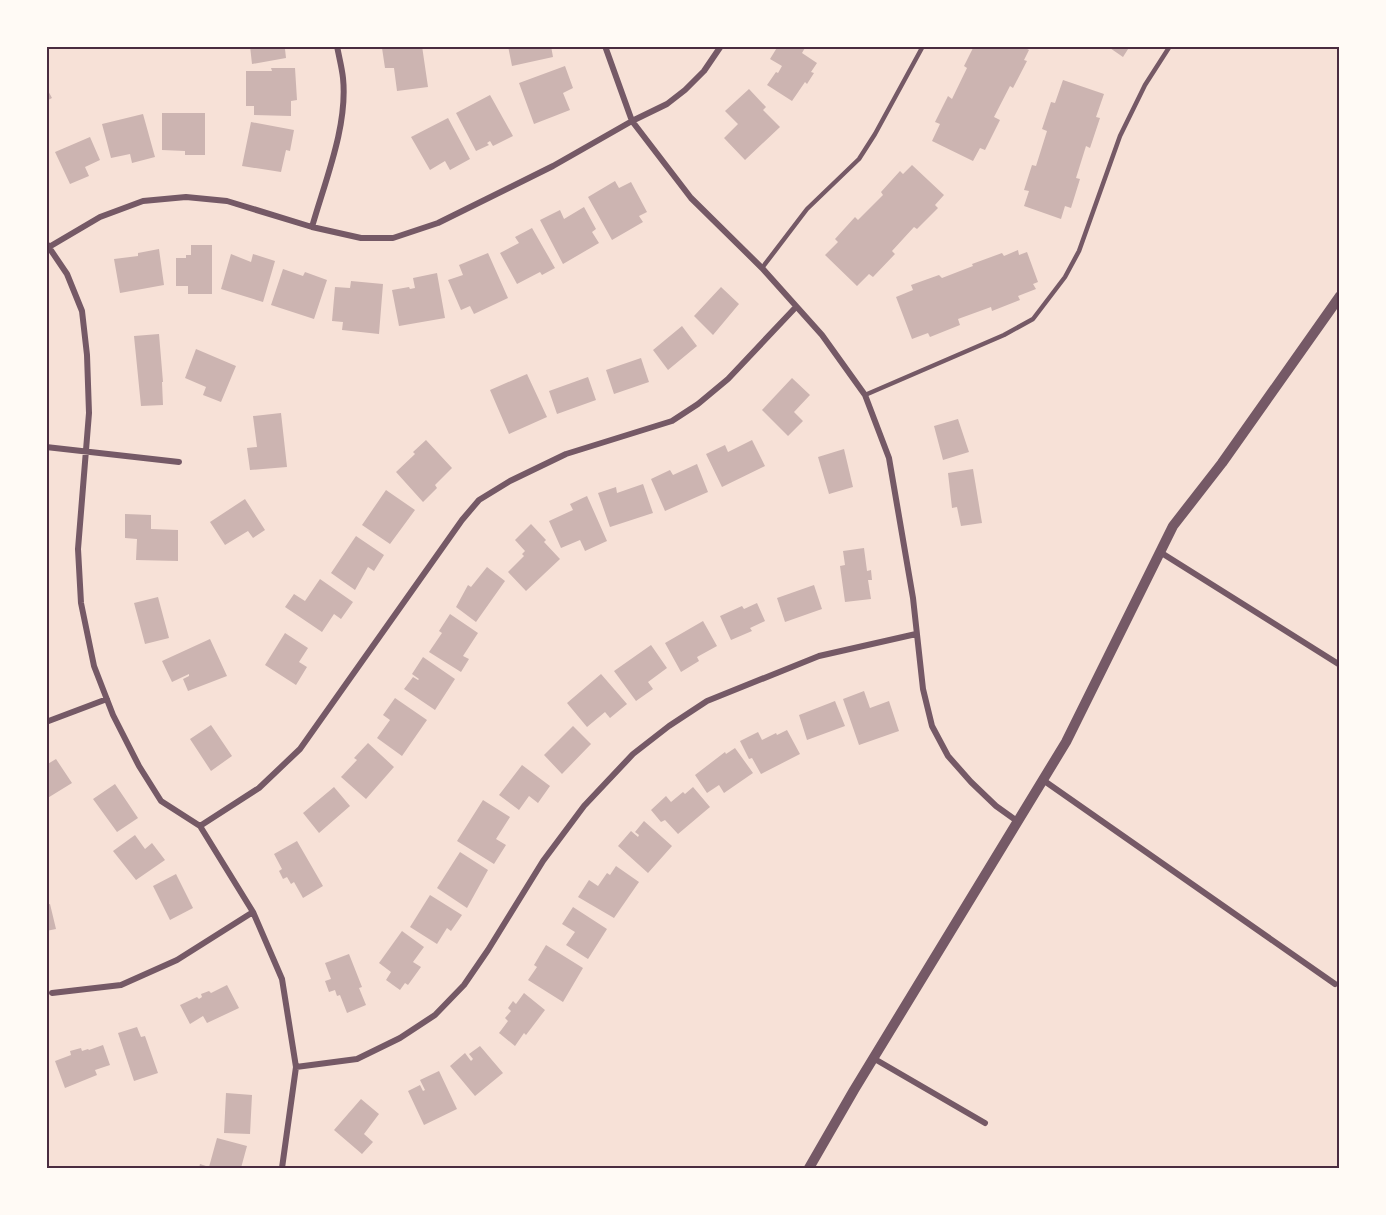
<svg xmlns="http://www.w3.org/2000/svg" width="1386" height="1215" viewBox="0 0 1386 1215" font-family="Quicksand,sans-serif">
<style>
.building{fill:#ccb4b1}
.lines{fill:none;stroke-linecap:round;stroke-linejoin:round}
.service{stroke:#755966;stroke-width:4.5}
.minor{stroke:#755966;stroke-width:6}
.tertiary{stroke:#755966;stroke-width:10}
.neatline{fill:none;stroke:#4a2c40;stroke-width:2}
</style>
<rect width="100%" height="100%" fill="#f7e1d7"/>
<path class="building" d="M250 46H286L287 49H285L286 58 252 64Z
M399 46H422L428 87 397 91 394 68H385L382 48Z
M508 46H551L553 57 512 66Z
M778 46H806L802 53 817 63 811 72 814 73 807 84 805 82 792 101 767 85 776 72 778 73 782 66 770 59Z
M974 46H1022L1029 50 1024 60 1027 61 1013 88 1010 86 994 117 1000 120 985 150 980 148 973 161 932 141 940 124 935 122 948 96 952 99 967 68 964 66Z
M1107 46H1130L1123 57Z
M565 66 573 88 563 93 570 110 534 124 519 83Z
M271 68H295L297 100 291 101V116L254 115V106H246V71H272Z
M1063 80 1104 94 1096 117 1100 118 1090 148 1086 146 1076 178 1080 179 1071 208 1065 206 1061 219 1024 206 1029 191 1024 190 1032 165 1036 166 1047 131 1042 129 1051 102 1055 103Z
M46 87 52 98 46 101Z
M749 89 766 107 763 110 780 127 745 160 724 138 738 124 725 111Z
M490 95 513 136 493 146 490 141 487 143 489 145 476 151 456 113Z
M162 113H205V155H185V151L162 150Z
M143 114 155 157 132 163 130 154 111 158 102 124Z
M448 118 470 159 450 170 445 161 430 170 411 137Z
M251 122 294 130 290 151 286 150 281 172 242 166Z
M90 137 100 160 85 167 89 176 70 184 55 152Z
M912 165 944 195 935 205 938 208 917 229 914 227 892 251 895 254 873 277 869 274 857 286 825 255 838 242 835 239 855 217 858 220 883 195 881 192 900 171 903 174Z
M615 181 619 188 631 182 647 212 639 216 643 222 612 240 588 197Z
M584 207 596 229 592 232 599 243 563 264 540 220 560 210 564 219Z
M532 228 555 268 542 275 540 272 517 284 500 253 519 243 515 237Z
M191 245H212V294H188V286H176V258H186V255H191Z
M159 249 164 285 120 293 114 259 138 256V253Z
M1018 250 1019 255 1027 252 1038 282 1033 284 1036 289 1018 296 1020 300 992 311 991 307 958 319 960 325 930 337 928 333 912 339 896 297 913 290 911 285 939 275 942 278 973 266 972 264 1002 253 1004 256Z
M488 253 508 298 474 314 470 306 461 310 448 280 463 275 459 265Z
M231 254 251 262 253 254 275 261 263 302 221 289Z
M283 269 303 276 305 272 327 280 314 319 271 305Z
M437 273 445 318 399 326 392 290 409 287 410 289 415 288 413 278Z
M351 281 383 284 379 334 342 330 343 322 332 321 335 287 350 288Z
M721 287 739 304 713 335 694 316Z
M682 326 697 346 668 370 653 350Z
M159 334 163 382H162L163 405 141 406 134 336Z
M196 349 236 366 221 402 203 395 206 387 185 378Z
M641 358 649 382 614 394 606 370Z
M527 374 547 417 509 434 490 390Z
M588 377 596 400 557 414 549 391Z
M792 378 810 395 794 412 803 421 788 436 762 410Z
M281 413 287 467 250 470 247 448 257 447 253 416Z
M958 419 969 452 943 460 934 426Z
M426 440 452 468 435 485 437 488 423 502 396 472 415 454 413 452Z
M752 440 765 466 722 487 706 454 725 445 728 452Z
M844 449 853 487 829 494 818 457Z
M697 464 708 492 665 511 651 479 670 470 673 475Z
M973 469 982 523 961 526 957 507 952 508 948 473Z
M643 484 653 513 610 527 598 493 616 487 617 493Z
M386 490 415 510 390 544 362 525Z
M587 496 607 541 585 551 580 540 561 548 549 521 573 510 570 504Z
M245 499 265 530 253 538 248 531 225 545 210 522Z
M125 514 151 515V529L178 530V561L136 560 137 539 125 538Z
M531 524 546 540 544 542 560 559 526 591 508 572 524 556 522 554 525 551 515 540Z
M356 536 384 555 374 571 368 567 355 590 331 573Z
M864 548 867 571 871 570 872 580H868L871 599 845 602 840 566 845 565 843 551Z
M487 567 505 581 476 622 456 607 468 585 471 587Z
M320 579 353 602 341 619 334 614 322 632 285 607 294 594 305 601Z
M814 585 822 609 785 622 777 598Z
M158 597 169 638 145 644 134 603Z
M757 603 765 621 750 628 752 631 731 640 720 616 742 606 744 609Z
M450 614 478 633 463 656 469 659 461 672 429 652 442 633 439 631Z
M703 621 717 646 697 657 699 661 681 672 665 643Z
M285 633 308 648 299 662 307 667 296 685 265 665Z
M210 639 227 676 188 691 183 679 189 676V674L172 682 162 661Z
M651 645 667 668 648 682 653 689 636 701 614 671Z
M423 657 455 679 435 710 404 689 413 677 418 680 419 679 412 674Z
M601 674 627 704 610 718 605 712 587 727 567 703Z
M864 691 870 708 889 701 899 731 859 745 843 699Z
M395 698 427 720 402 756 377 738 390 720 383 715Z
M835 701 845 726 807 740 799 715Z
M211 725 232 756 211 771 190 739Z
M573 726 591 744 562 774 544 755Z
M787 730 800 754 761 774 752 758 749 759 740 741 758 732 762 740 776 733 777 735Z
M368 743 394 767 366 799 341 777 357 760 354 758Z
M735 748 753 773 724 793 719 785 707 793 695 775 725 752 726 754Z
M56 759 72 783 46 799V765Z
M522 765 550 786 538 803 529 796 519 810 499 795Z
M115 784 138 818 117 832 93 799Z
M334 787 350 806 319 833 303 813Z
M693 787 710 807 678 834 665 820 661 822 651 810 666 796 671 802 683 792 685 794Z
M483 800 510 817 496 839 506 845 494 864 457 841Z
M644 821 672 846 648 873 618 846 631 831 638 837 639 835 635 832Z
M135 835 145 849 152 843 165 860 136 880 113 851Z
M297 841 323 886 303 898 294 882 291 884 287 877 283 879 279 871 282 869 274 854Z
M460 852 488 870 467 908 437 888Z
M616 866 639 882 614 918 578 897 589 880 598 886 607 873 610 875Z
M176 874 193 908 170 920 153 886Z
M430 895 462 915 451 931 447 928 437 944 410 927Z
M50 904 56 929 46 931V905Z
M573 907 607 929 588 959 566 945 575 932 562 924Z
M402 931 424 947 413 962 421 967 408 985 405 983 400 990 386 980 391 972 379 963Z
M546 945 583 968 563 1002 528 980 537 967 534 965Z
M349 954 362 987 359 988 366 1005 347 1013 340 995 337 996 335 990 329 992 325 981 331 979 325 963Z
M227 985 239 1008 207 1023 203 1016 190 1024 180 1005 197 997 199 999 202 997 201 994 209 991 211 993Z
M524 993 545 1010 526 1035 524 1033 515 1046 499 1033 508 1021 505 1018 511 1011 508 1008 513 1001 516 1004Z
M137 1027 141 1037 145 1036 158 1073 134 1081 118 1033Z
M103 1045 110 1065 95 1070 97 1075 65 1088 55 1061 71 1055 70 1051 81 1048 82 1051 88 1049 89 1050Z
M480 1046 503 1073 475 1096 450 1066 465 1053 471 1061 473 1059 469 1054Z
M439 1071 457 1109 424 1125 408 1091 420 1085 423 1091 425 1090 420 1080Z
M226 1093 252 1095 250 1134 224 1133Z
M361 1099 379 1114 364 1134 373 1142 362 1154 334 1130Z
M217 1138 247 1146 241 1168H199L200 1164 209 1167Z"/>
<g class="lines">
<path class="service" d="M762 268 807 209 859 159 875 134 923 46
M865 395 1004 335 1033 319 1065 277 1079 251 1120 136 1145 85 1170 46"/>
<path class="minor" d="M605 46 632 121 691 198 762 268 822 335 865 395 889 458 913 598 923 689 932 726 948 756 971 782 996 806 1017 821
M312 227C325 181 348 126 343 78 342 68 339 57 337 46
M46 243 67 274 82 311 87 355 89 413 78 549 81 603 94 666 113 715 139 766 161 801 200 826 253 912 282 979 296 1067 282 1168
M49 247 100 217 143 201 186 197 227 201 312 227 361 238H393L438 223 553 166 632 121 667 104 685 90 704 71 721 46
M46 447 179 462
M1160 552 1340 665
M46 722 107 699
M1043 780 1335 984
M200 826 259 788 300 749 462 520 479 500 510 481 566 454 672 421 698 404 728 379 795 308
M52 993 121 985 177 960 253 912
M873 1058 985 1123
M296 1067 357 1059 400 1038 435 1015 464 985 488 950 543 861 584 806 633 754 669 726 707 701 819 656 916 634"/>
<path class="tertiary" d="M809 1168 854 1090 1066 742 1173 526 1222 463 1340 296"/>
</g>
<rect width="1386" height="1215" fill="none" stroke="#fffaf5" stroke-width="96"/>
<rect x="48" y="48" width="1290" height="1119" class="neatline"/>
</svg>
